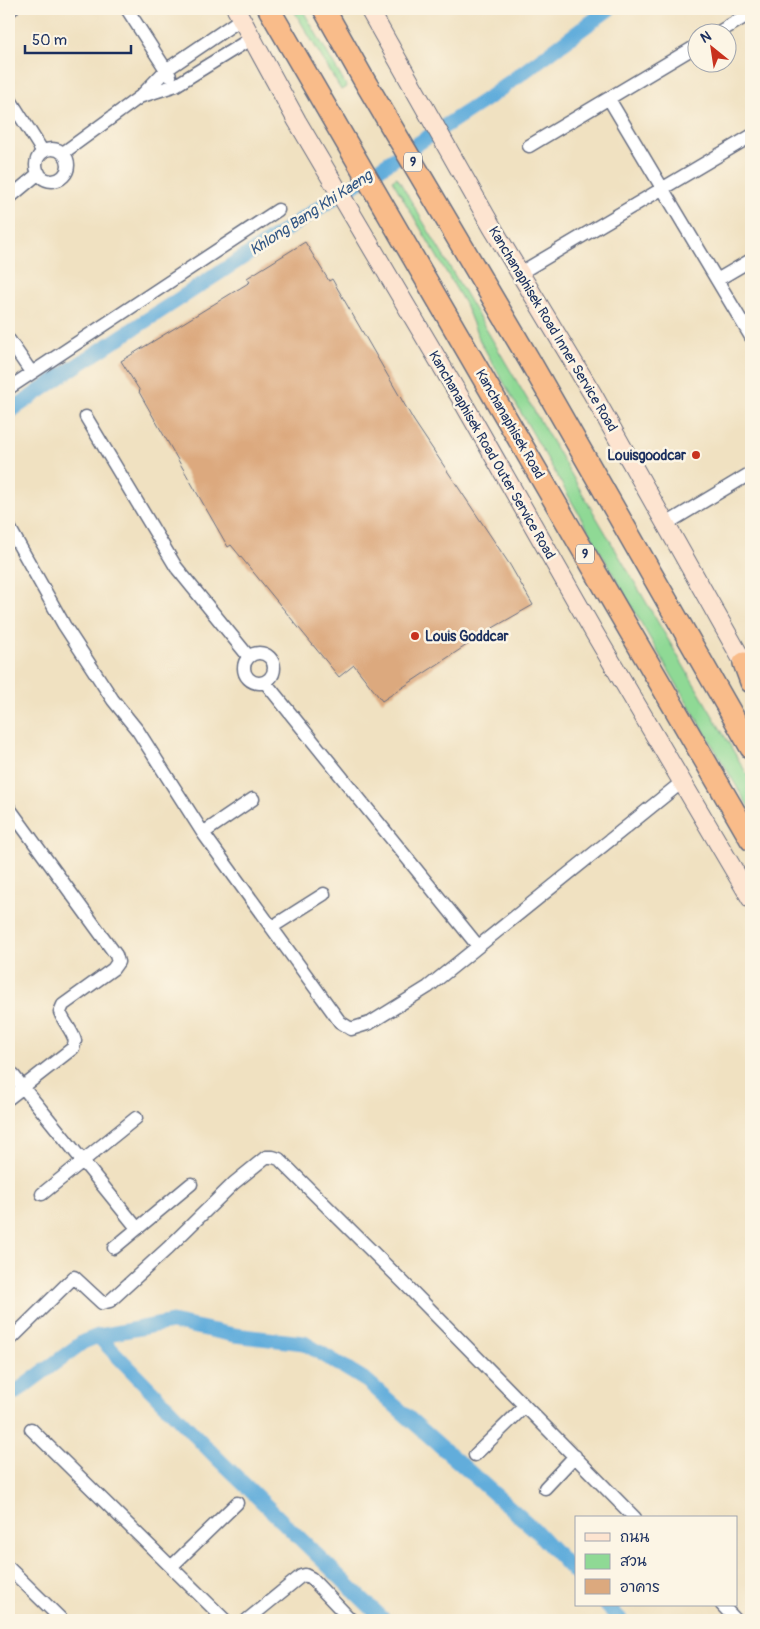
<svg xmlns="http://www.w3.org/2000/svg" width="760" height="1629" viewBox="0 0 760 1629" font-family="Pangolin,'Playpen Sans Thai',sans-serif">
<style>
.green{fill:#8fd995;stroke:#55847a}
.lines{fill:none;stroke-linecap:round;stroke-linejoin:round}
.canal{stroke:#62addb;stroke-width:15}
.building{fill:#dca97e}
.minor-casing{stroke:#666d81;stroke-width:15}
.secondary-casing{stroke:#666d81;stroke-width:20}
.trunk-casing{stroke:#666d81;stroke-width:24}
.minor{stroke:#fff;stroke-width:12}
.secondary{stroke:#fde4d0;stroke-width:18}
.trunk{stroke:#f9bc8a;stroke-width:21}
.poi-dot{fill:#c8321e;stroke:#fcf5e5;stroke-width:2}
.labels{text-anchor:middle;dominant-baseline:central;stroke-width:5;stroke-linejoin:round;paint-order:stroke}
.shield{fill:#fcf5e5;stroke:#5e6a86;stroke-width:1}
.shield-label{font-size:12px;font-weight:bold;fill:#1b2f5e}
.street-label{font-size:14px;fill:#1b2f5e;stroke:#fcf5e5}
.poi-label{font-size:14px;font-weight:bold;fill:#1b2f5e;stroke:#fcf5e5;text-anchor:end}
.water-label{font-size:15px;font-style:italic;fill:#305584;stroke:#fcf5e5}
</style>
<rect width="100%" height="100%" fill="#fcf5e5"/>
<filter id="ink" filterUnits="userSpaceOnUse"><feTurbulence type="fractalNoise" baseFrequency=".02" numOctaves="2"/><feDisplacementMap in="SourceGraphic" scale="10" xChannelSelector="R" yChannelSelector="G"/><feConvolveMatrix kernelMatrix="1 2 1 2 8 2 1 2 1" color-interpolation-filters="sRGB"/></filter>
<filter id="wash" filterUnits="userSpaceOnUse"><feTurbulence type="fractalNoise" baseFrequency=".0096" numOctaves="4" result="noise"/><feDisplacementMap in="SourceGraphic" scale="20" xChannelSelector="R" yChannelSelector="G"/><feGaussianBlur stdDeviation="1.12" result="paint"/><feColorMatrix in="noise" values="0 0 0 0 0 0 0 0 0 0 0 0 0 0 0 0 0 1.4 0 .05"/><feComposite in="paint" operator="in"/></filter>
<g filter="url(#wash)">
<rect width="100%" height="100%" fill="#f0e1c1"/>
<path class="green" d="M293 9H302L347 87 341 90Z
M397 177 751 781V811L652 642 480 341 465 304 392 180Z"/>
<g class="lines">
<path class="canal" d="M9 412 70 370 491 96 609 9
M98 1336 172 1322 234 1335 304 1343 367 1381 534 1529 576 1574
M9 1394 16 1392 83 1342 98 1336 217 1458 384 1620
M606 1605 621 1620"/>
</g>
<g id="blocks">
<path class="building" d="M305 242 329 281 332 279 414 421 510 565 533 605 491 629 382 701 354 665 339 677 231 545 228 547 139 392 140 391 121 361 250 282 247 278Z"/>
</g>
</g>
<g filter="url(#ink)">
<use href="#blocks" fill-opacity="0" stroke="#666d81" stroke-width="1"/>
<g class="lines">
<defs>
<path id="minor" d="M127 9 170 76
M9 11 12 9
M719 32 751 13
M142 96 176 85 252 38
M9 98 43 152
M609 99 751 337
M529 146 698 45
M36 165a16 16 0 1 1 32 0a16 16 0 1 1-32 0Z
M63 153 141 96 166 70 241 19
M9 198 39 173
M520 273 751 136
M717 280 751 260
M9 340 31 372
M9 388 278 210
M86 417 176 567 249 657
M666 524 751 473
M9 527 64 625 113 700 138 731 203 833 340 1022 351 1029 370 1023 428 987 682 782
M244 668a15 15 0 1 1 30 0a15 15 0 1 1-30 0Z
M265 682 478 946
M9 808 116 955 118 962 113 969 63 1005 60 1012C64 1023 72 1030 75 1041L73 1048 9 1098
M203 833 253 799
M272 927 324 894
M9 1070 137 1228
M42 1194 136 1118
M114 1248 191 1184
M9 1341 74 1277 102 1303 110 1301 168 1248 234 1183 266 1157H273L279 1159 404 1283 635 1518
M31 1429 225 1620
M475 1455 525 1406
M545 1488 575 1456
M171 1567 237 1503
M9 1568 62 1620
M722 1605 736 1620
M247 1620 301 1576 305 1575 311 1578 351 1620"/>
<path id="secondary" d="M236 9 297 121 460 397 595 634 751 899
M369 9 492 227 592 393 750 674"/>
<path id="trunk" d="M269 9 751 840
M324 9 364 80 531 363 751 748
M744 663 751 682"/>
</defs>
<use href="#minor" class="minor-casing"/>
<use href="#secondary" class="secondary-casing"/>
<use href="#trunk" class="trunk-casing"/>
<use href="#minor" class="minor"/>
<use href="#secondary" class="secondary"/>
<use href="#trunk" class="trunk"/>
</g>
</g>
<g class="poi-dot">
<circle cx="696" cy="455" r="5"/>
<circle cx="415" cy="636" r="5"/>
</g>
<g class="labels">
<g class="shield">
<rect x="404" y="152.5" width="18" height="19" rx="4"/>
<rect x="576" y="544.5" width="18" height="19" rx="4"/>
</g>
<g class="shield-label">
<text x="413" y="162">9</text>
<text x="585" y="554">9</text>
</g>
<g class="street-label">
<text transform="translate(553 329) rotate(59)">Kanchanaphisek Road Inner Service Road</text>
<text transform="translate(510 424) rotate(60)">Kanchanaphisek Road</text>
<text transform="translate(492 455) rotate(60)">Kanchanaphisek Road Outer Service Road</text>
</g>
<g class="poi-label">
<text x="686" y="455">Louisgoodcar</text>
<text x="425" y="636" text-anchor="start">Louis Goddcar</text>
</g>
<g class="water-label">
<text transform="translate(311 213) rotate(-33)">Khlong Bang Khi Kaeng</text>
</g>
</g>
<rect width="760" height="1629" fill="none" stroke="#fcf5e5" stroke-width="30"/>
<rect x="575" y="1516" width="162" height="90" fill="#fcf5e5" stroke="#a2a6af"/>
<rect x="585" y="1533" width="25" height="8" fill="#fde4d0" stroke="#a2a6af"/>
<text x="620" y="1542" font-size="15" fill="#1b2f5e">ถนน</text>
<rect x="585" y="1554" width="25" height="15" fill="#8fd995" stroke="#a2a6af"/>
<text x="620" y="1566" font-size="15" fill="#1b2f5e">สวน</text>
<rect x="585" y="1579" width="25" height="15" fill="#dca97e" stroke="#a2a6af"/>
<text x="620" y="1592" font-size="15" fill="#1b2f5e">อาคาร</text>
<g transform="translate(712 48) rotate(330)"><circle r="24" fill="#fcf5e5" stroke="#a2a6af"/>
<path d="M0-4L9 19L0 12L-9 19Z" fill="#c8321e"/>
<text y="-8" font-size="14" font-weight="bold" text-anchor="middle" fill="#1b2f5e">N</text>
</g>
<path d="M25 45v8h106v-8" fill="none" stroke="#1b2f5e" stroke-width="2.5"/>
<text x="32" y="45" font-size="15" fill="#1b2f5e" stroke="#fcf5e5" stroke-width="4" paint-order="stroke">50 m</text>
</svg>
